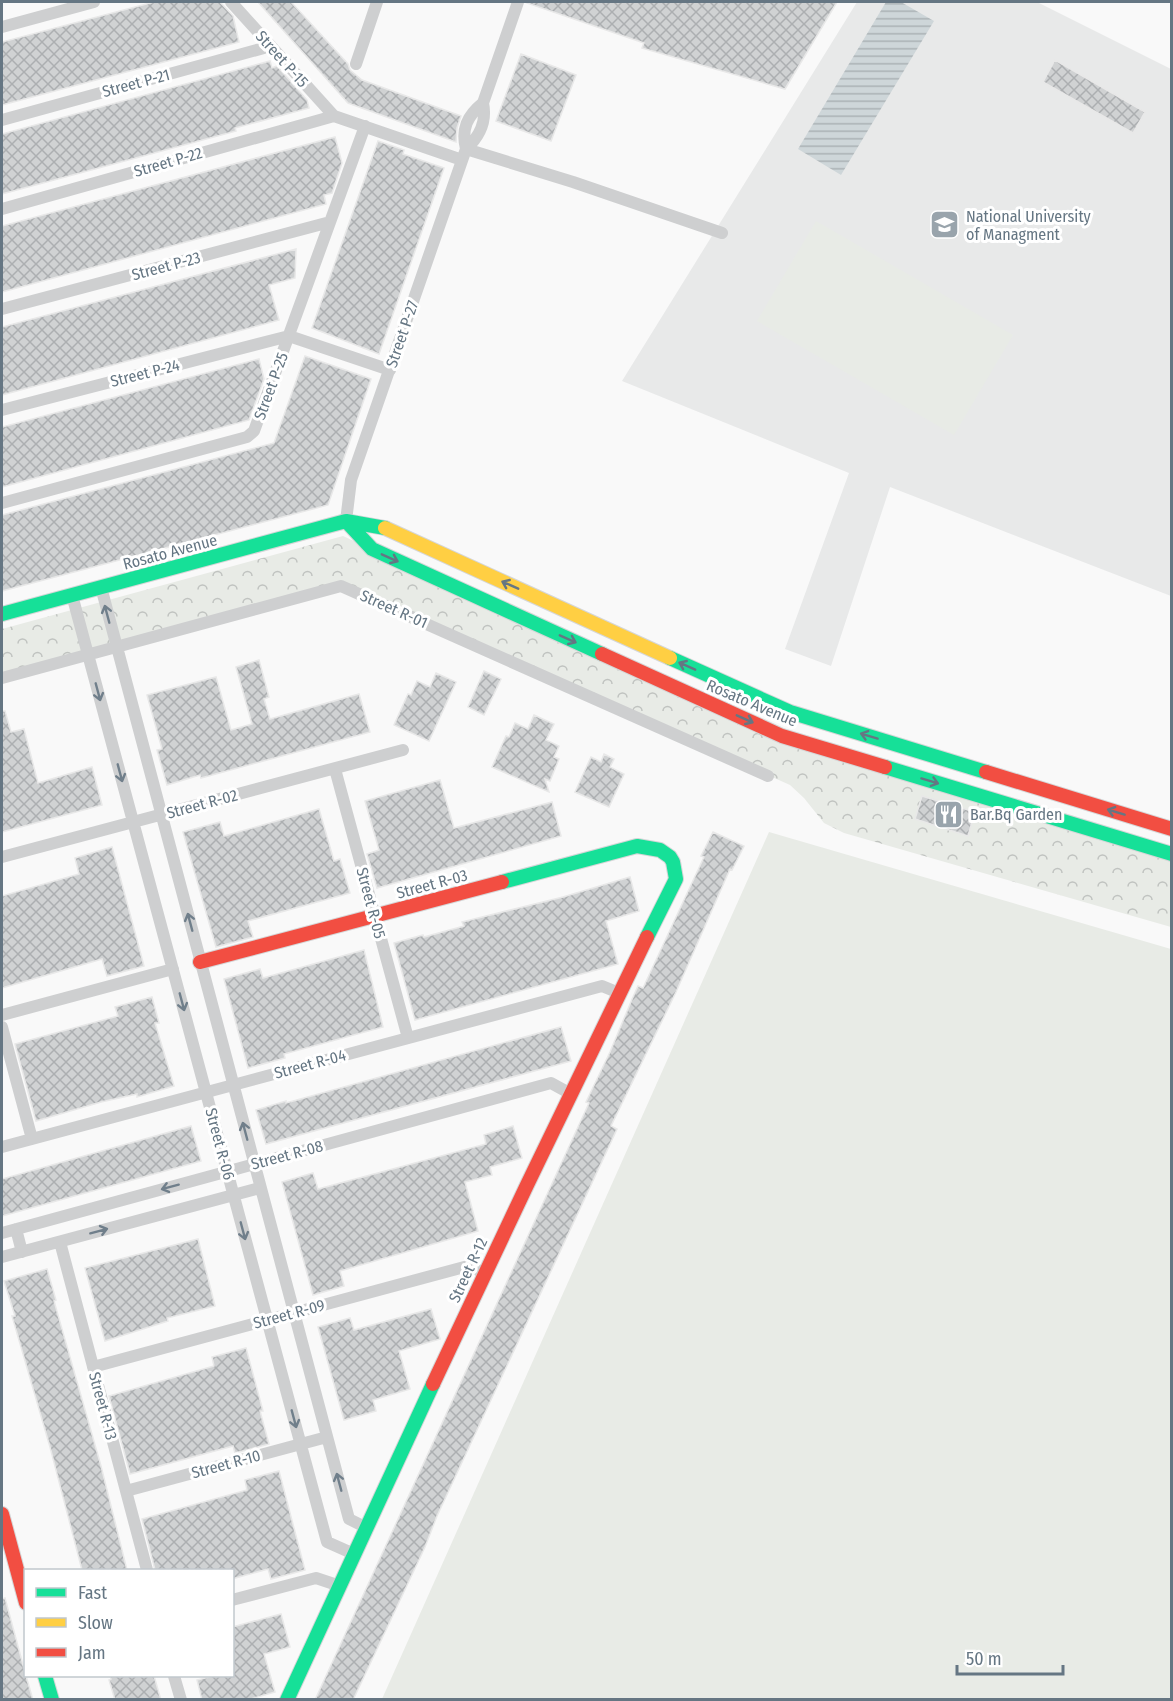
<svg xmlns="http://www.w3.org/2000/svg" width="1173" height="1701" viewBox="0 0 1173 1701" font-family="'Fira Sans Condensed',sans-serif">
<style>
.built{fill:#e8e9e9}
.grass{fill:#e8ebe6}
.park{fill:url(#park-crowns)}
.water{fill:url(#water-rules)}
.building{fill:url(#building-cross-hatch);stroke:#e8e8e8;stroke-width:1.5}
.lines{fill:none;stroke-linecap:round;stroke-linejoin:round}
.fast-casing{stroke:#d5d6d7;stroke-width:16}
.slow-casing{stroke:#d5d6d7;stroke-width:16}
.jam-casing{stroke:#d5d6d7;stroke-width:16}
.street{stroke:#cecfd0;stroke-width:12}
.fast{stroke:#16e098;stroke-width:14}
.slow{stroke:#ffcf43;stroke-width:14}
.jam{stroke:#f24e42;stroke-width:14}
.oneway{stroke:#657683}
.oneway2{stroke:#707f8b}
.labels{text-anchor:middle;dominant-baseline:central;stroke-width:6;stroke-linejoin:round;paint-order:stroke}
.street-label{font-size:16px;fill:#657683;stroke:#fff}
.poi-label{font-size:16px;fill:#657683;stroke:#fff;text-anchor:start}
</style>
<defs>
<pattern id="park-crowns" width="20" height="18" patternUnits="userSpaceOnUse" patternTransform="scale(1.5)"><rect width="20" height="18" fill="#e8ebe6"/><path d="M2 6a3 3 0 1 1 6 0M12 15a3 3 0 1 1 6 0" fill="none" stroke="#c0c3c0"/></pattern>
<pattern id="water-rules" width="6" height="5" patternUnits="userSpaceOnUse" patternTransform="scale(1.5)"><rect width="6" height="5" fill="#ced6d9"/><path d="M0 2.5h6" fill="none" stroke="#abb2b5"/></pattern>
<pattern id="building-cross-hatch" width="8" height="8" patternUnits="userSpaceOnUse" patternTransform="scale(1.5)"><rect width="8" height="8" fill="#d0d2d3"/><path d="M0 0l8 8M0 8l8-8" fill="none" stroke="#acafb1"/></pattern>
</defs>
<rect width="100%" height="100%" fill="#f9f9f9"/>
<path class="built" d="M857 2H1037L1171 69V596L890 487 831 666 785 649 849 473 622 381Z"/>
<path class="grass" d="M816 221 1013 335 954 435 757 321Z
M769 832 1171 949V1699H382Z"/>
<path class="park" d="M343 536 782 736 1171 854V927L844 833 824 823 804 798 790 785 341 586 2 678V629Z"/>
<path class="water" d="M886 2H901L934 21 841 175 798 149Z"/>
<path class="building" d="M154 2H220L233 16 239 42 2 105V42Z
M258 2H291L348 64 350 70 362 80 461 116 457 128 456 142 348 103Z
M528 2H837L785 89 642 48 644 43 527 3Z
M521 54 576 75 551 141 496 121Z
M1055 60 1145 112 1133 133 1043 82Z
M270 61 272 68 277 66 307 100 309 108 235 128 236 131 2 194V134Z
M335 137 342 163 332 193 324 195 326 204 2 292V226Z
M378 141 404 150 403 154 444 168 379 354 312 328Z
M296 249 295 278 269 285 279 320 2 395V327Z
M305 356 371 379 328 505 2 591V515L274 443Z
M259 359 264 379 249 420 2 487V427Z
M259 660 269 697 264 699 270 719 359 694 370 732 201 778 200 775 167 785 157 750 162 749 147 695 216 677 231 730 252 724 236 667Z
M484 671 501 679 484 715 468 707Z
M436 673 456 682 429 741 394 725 408 694 411 695 417 681 430 687Z
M2 711H5L11 732 24 729 38 783 92 767 102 805 2 832Z
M534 715 554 724 546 740 559 746 554 757 559 759 550 781 545 779 549 792 492 767 506 736 509 737 515 723 528 729Z
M604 754 614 759 610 767 624 774 609 807 575 792 591 757 601 762Z
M440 780 454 828 552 802 561 836 377 888 367 854 379 850 365 801Z
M922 796 975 812 968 836 915 819Z
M319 809 334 861 340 859 350 893 248 921 253 937 216 947 183 832 220 822 224 836Z
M713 832 744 846 732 870 730 869 676 992 611 1126 617 1129 437 1516 425 1547 353 1700H315L589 1103 586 1102 610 1052 633 997 638 986 643 988 704 857 701 856Z
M112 847 144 966 107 976 102 959 2 988V896L79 874 75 858Z
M630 877 639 911 606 921 618 964 415 1020 394 943 423 935 424 937 464 926 462 922 563 897Z
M364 950 383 1027 284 1054 285 1058 248 1068 224 979 260 969 263 978Z
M152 997 159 1023H155L174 1086 137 1097V1094L101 1102 36 1121 15 1044 118 1016 115 1007Z
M561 1027 571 1061 266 1144 256 1110 286 1101V1103Z
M191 1126 201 1161 2 1216V1179Z
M513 1126 522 1158 490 1167 492 1175 465 1182 478 1231 340 1271 344 1286 313 1295 282 1182 313 1173 318 1189 486 1144 484 1135Z
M198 1239 215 1306 167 1318 168 1321 105 1341 85 1268Z
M47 1269 56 1300 54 1301 101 1466 127 1570H82L50 1447 12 1316H15L4 1281Z
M431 1309 440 1339 399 1351 410 1389 373 1400 376 1411 344 1420 318 1327 350 1318 354 1330Z
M246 1348 263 1411H260L269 1444 235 1453 233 1446 130 1474 109 1396 214 1366 212 1357Z
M279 1471 305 1570 271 1579 268 1569 232 1579V1570H155L142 1519 247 1490 245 1480Z
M5 1598 26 1676 33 1700H2V1599Z
M281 1614 290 1647 264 1654 275 1692 247 1700H202L197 1680 213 1676H232V1627Z
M110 1676H154L161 1700H115L109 1680 111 1679Z"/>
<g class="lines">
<defs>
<path id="fast" d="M346 521 372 549 602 654
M2 614 346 521 385 528
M670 658 790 712 986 772
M885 767 1172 854
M502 882 637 846 660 850 670 857 673 862 676 879 647 937
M45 1676 52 1700
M287 1700 433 1384"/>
<path id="slow" d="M385 528 670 658"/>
<path id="jam" d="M602 654 782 736 885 767
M986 772 1172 829
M200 962 502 882
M433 1384 527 1185 647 937
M2 1514 26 1603"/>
</defs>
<use href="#fast" class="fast-casing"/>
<use href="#slow" class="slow-casing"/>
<use href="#jam" class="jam-casing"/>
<path class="street" d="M231 2 334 116 462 160
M2 27 94 2
M356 64 377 2
M2 120 271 46
M466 149 573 182 722 233
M466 149C461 129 467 116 483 103L518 2
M2 209 334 116
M2 309 330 222
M2 410 289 336 390 370
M2 503 247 437 254 431 365 126
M346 521 351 480 466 149C480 136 487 122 483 103
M101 587 349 1519 367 1528
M72 595 327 1542 354 1554
M2 678 341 586 768 776
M335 769 408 1038
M2 857 403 750
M2 1015 173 969
M2 1027 32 1139
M2 1147 602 986 619 993
M16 1229 22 1252
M2 1233 551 1083 571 1094
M60 1242 147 1570
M2 1257 260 1188
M93 1367 468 1266 485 1273
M126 1491 327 1437
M232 1600 316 1578 340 1586
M174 1676 181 1700"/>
<use href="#fast" class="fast"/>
<use href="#slow" class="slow"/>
<use href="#jam" class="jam"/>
</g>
<defs><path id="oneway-shaft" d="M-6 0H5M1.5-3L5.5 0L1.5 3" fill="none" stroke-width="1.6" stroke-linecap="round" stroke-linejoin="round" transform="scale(1.5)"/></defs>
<g class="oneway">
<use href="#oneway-shaft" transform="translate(390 558) rotate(24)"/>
<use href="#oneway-shaft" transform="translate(510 585) rotate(-156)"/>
<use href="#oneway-shaft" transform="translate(568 639) rotate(24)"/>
<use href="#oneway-shaft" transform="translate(687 666) rotate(-156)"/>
<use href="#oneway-shaft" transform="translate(745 719) rotate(24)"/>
<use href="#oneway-shaft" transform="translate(869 736) rotate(-163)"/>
<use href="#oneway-shaft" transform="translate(930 781) rotate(17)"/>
<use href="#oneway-shaft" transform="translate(1116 812) rotate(-163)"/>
</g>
<g class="oneway2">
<use href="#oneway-shaft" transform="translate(107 614) rotate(-105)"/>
<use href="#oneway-shaft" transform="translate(98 692) rotate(75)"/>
<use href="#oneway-shaft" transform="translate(120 773) rotate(75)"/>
<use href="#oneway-shaft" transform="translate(190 922) rotate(-105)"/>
<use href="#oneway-shaft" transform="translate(182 1002) rotate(75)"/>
<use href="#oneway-shaft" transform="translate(245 1131) rotate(-105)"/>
<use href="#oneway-shaft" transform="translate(170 1187) rotate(165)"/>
<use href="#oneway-shaft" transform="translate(99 1231) rotate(-15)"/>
<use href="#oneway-shaft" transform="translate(243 1231) rotate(75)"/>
<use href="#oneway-shaft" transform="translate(294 1419) rotate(75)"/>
<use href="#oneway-shaft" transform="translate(339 1482) rotate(-105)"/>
</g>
<defs>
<symbol id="university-square" viewBox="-11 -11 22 22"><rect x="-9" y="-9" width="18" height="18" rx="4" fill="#99a4ac" stroke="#fff"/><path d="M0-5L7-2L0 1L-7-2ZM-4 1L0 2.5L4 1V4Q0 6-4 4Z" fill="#fff"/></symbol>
<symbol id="restaurant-square" viewBox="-11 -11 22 22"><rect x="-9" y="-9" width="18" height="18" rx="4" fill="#99a4ac" stroke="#fff"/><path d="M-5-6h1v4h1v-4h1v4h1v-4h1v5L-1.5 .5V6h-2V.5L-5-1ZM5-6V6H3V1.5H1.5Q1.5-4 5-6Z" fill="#fff"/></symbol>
</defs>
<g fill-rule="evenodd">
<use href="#university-square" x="928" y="208" width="33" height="33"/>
<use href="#restaurant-square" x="932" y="798" width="33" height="33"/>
</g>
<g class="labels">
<g class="street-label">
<text transform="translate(282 59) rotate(48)">Street P-15</text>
<text transform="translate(136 83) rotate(-15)">Street P-21</text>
<text transform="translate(168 162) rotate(-16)">Street P-22</text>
<text transform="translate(166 266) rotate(-15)">Street P-23</text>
<text transform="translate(402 334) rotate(-71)">Street P-27</text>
<text transform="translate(145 373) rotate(-14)">Street P-24</text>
<text transform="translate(271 386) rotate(-70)">Street P-25</text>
<text transform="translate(170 552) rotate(-15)">Rosato Avenue</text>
<text transform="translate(394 609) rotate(24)">Street R-01</text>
<text transform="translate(752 703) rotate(23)">Rosato Avenue</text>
<text transform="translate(202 804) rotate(-15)">Street R-02</text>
<text transform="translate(432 884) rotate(-15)">Street R-03</text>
<text transform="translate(371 903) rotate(75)">Street R-05</text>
<text transform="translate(310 1064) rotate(-15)">Street R-04</text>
<text transform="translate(220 1144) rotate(75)">Street R-06</text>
<text transform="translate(287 1155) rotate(-15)">Street R-08</text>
<text transform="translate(468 1270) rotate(-65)">Street R-12</text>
<text transform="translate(289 1314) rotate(-15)">Street R-09</text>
<text transform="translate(103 1406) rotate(75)">Street R-13</text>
<text transform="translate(226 1464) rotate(-15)">Street R-10</text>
</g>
<g class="poi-label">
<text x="966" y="216">National University<tspan x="966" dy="18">of Managment</tspan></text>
<text x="970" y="814">Bar.Bq Garden</text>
</g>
</g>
<rect width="1173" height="1701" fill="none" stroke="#657683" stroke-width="6"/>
<rect x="24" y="1569" width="210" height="108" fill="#ffffff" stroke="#c1c8cd" stroke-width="1.5"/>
<rect x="36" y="1588" width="30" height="9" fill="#16e098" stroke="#c1c8cd" stroke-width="1.5"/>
<text x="78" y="1599" font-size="18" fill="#657683">Fast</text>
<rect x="36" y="1618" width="30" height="9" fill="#ffcf43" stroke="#c1c8cd" stroke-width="1.5"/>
<text x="78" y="1629" font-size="18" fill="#657683">Slow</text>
<rect x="36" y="1648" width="30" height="9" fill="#f24e42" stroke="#c1c8cd" stroke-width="1.5"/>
<text x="78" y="1659" font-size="18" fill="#657683">Jam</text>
<path d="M957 1665v9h106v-9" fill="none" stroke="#657683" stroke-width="3"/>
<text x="966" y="1665" font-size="18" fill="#657683" stroke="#ffffff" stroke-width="4.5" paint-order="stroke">50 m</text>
</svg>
